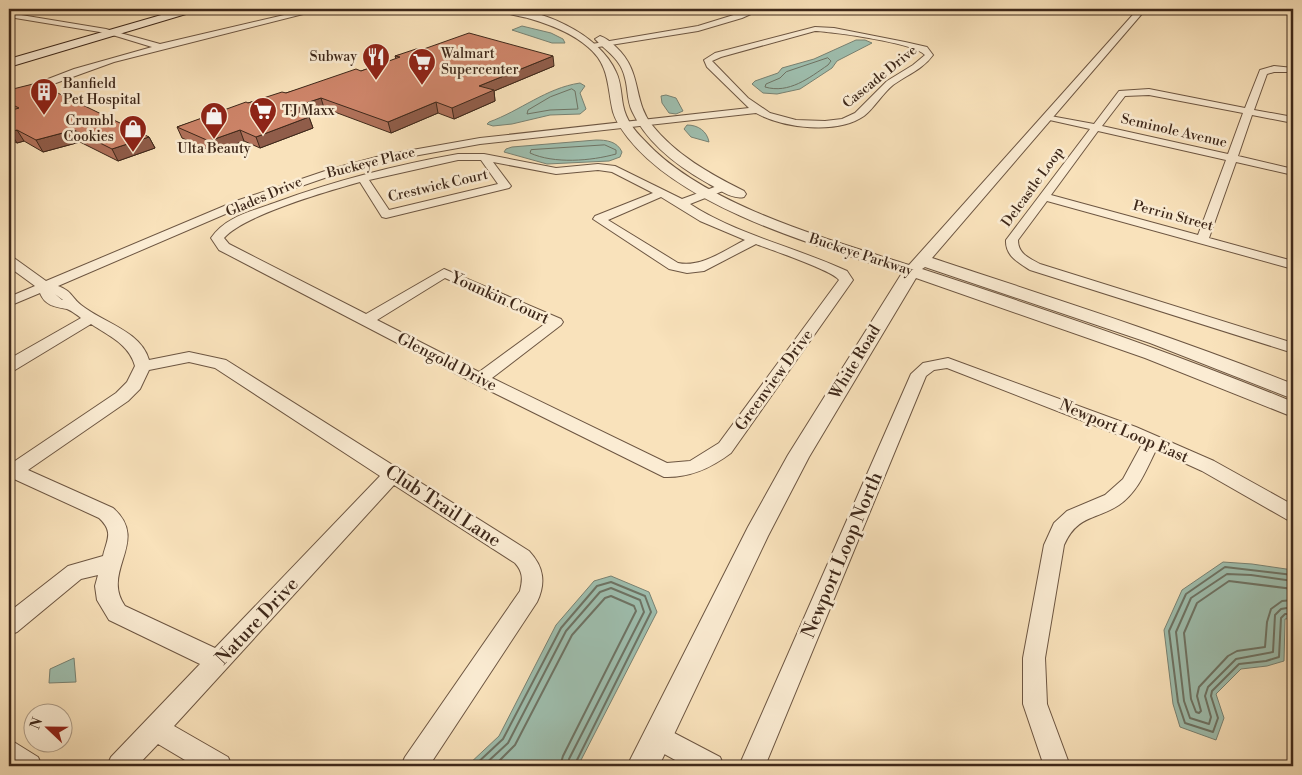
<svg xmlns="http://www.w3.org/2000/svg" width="1302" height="775" viewBox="0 0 1302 775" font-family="'Libre Bodoni',serif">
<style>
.water{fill:#9ebeae;stroke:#788273}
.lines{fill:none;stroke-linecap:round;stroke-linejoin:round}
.shore-far1{stroke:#6e7364;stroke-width:1}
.shore{stroke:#6e7364;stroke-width:2}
.minor-casing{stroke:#6d5642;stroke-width:2}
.tertiary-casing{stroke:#6d5642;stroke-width:2}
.secondary-casing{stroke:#3e281a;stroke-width:2}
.minor{fill:#fbecd3;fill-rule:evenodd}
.tertiary{fill:#fbecd3;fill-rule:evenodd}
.secondary{fill:#fbecd3;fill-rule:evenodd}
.wall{fill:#b1725b;stroke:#3e281a}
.shaded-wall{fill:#905d4a;stroke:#3e281a}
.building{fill:#ce856a;stroke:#3e281a}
.labels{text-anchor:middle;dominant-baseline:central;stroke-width:5;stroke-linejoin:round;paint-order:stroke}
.far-poi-label{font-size:14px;fill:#3e281a;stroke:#fbecd3;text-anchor:start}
.far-street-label{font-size:14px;fill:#3e281a;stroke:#fbecd3}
.street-label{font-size:16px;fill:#3e281a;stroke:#fbecd3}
.near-street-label{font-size:19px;fill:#3e281a;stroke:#fbecd3}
</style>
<rect width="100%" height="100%" fill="#f9e2bb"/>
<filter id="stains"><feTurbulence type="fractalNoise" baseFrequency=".004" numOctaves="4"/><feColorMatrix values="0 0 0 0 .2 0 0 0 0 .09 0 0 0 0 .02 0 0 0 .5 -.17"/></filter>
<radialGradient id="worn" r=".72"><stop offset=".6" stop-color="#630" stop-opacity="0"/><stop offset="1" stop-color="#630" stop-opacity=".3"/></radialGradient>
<path class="water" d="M522 26 551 33 563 39 565 43H552L512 30Z
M856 40H865L872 43 837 61 832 68 800 89 777 94 763 93 752 84 755 81 778 73 782 68 814 59Z
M580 83 585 86 580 93 586 109 580 114 550 115 512 124 493 126 487 124 489 122C520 111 546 88 580 83Z
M666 95 676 98 683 111 676 114 669 113 662 103 661 96Z
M687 125C698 125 707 131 709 142L691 137 684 129Z
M596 140C606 140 617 141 622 152L620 157 609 161 547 164 504 152 506 149 512 147Z
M1223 562 1252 564 1293 570V618L1285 619 1284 661 1267 666 1241 669 1216 694 1224 718 1216 740 1180 727 1173 704 1164 630 1182 590Z
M611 576 649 592 657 612 578 766H467L499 736 556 625 594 581Z
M74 658 76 682 49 683 50 669Z"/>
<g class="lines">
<path class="shore-far1" d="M828 58 831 61 828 65C809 78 789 94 765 87L766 84 780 78 786 72Z
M572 89 575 91 578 109 550 110 527 114 528 110 550 97Z
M605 145 616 150V154C591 161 554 164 530 153L531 150Z"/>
<path class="shore" d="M1293 575 1225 567 1186 594 1169 631 1178 702 1185 723 1213 732 1218 718 1211 696 1212 691 1239 664 1266 661 1279 657 1281 618 1285 614H1293
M1293 581 1251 575 1227 574 1191 598 1176 632 1184 701 1190 718 1209 724 1211 717 1205 696 1208 687 1236 659 1273 652 1275 615 1281 609 1293 607
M1293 589 1229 581 1197 603 1184 633 1191 699 1196 712 1199 713 1201 711 1197 696 1199 687 1228 656 1237 651 1265 647 1267 622 1271 609 1282 601 1293 600
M474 766 503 739 561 628 597 586 611 582 645 596 651 612 574 766
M483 766 508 743 566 631 600 592 611 588 640 600 644 612 569 759 568 766
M494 766 515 745 572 635 605 598 611 596 634 606 636 611 563 756 560 766"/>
<defs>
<path id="minor" d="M310 9H323L114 62 9 100V94L74 69 152 47 106 33 9 17V13L106 29 160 44Z
M753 9H762L742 18 698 31 592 48 588 46 592 44 698 26Z
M815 27 834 28 905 42 927 47 933 55C923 69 907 75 893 85 882 94 875 107 864 116 837 135 783 128 756 113L480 144 386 161 339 173 244 206 58 286C72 291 71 297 81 305 102 322 141 331 149 360L189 352 226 360 529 551C544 567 546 583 537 602L429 766H401L405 757 520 591C523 579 523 572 515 563L394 485 174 726 228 757 232 766H195L158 744 137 766H107L111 757 200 664 109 620 97 600 95 586 98 575 81 579 17 632 9 635V612L68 566 103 556C107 539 114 532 99 518L14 479 9 481V465L116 393 127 382 135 366C129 344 109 336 91 324L15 370 9 371V359L81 318C77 315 72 311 67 309 56 307 45 306 40 293L9 306V297L35 286 9 267V257L14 258 46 281 236 201 331 169 384 155 480 138 749 108 707 67 704 60 715 53ZM815 31C834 32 915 43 925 55L913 65 887 81 855 113 842 119 825 121 796 120 770 113 748 98 712 61 721 57ZM55 294 63 300H62ZM189 362 215 368 380 476 215 648 125 606C100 571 151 541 113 508L28 470 128 401 140 389 149 370Z
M1274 66 1293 68V72H1274L1267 74 1254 110 1293 117V123L1252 115 1238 156 1293 169V175L1236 162 1209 238 1293 261V269L1047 201 1018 240C1018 254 1029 258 1040 264L1293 343V353L1030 270C1019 263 1005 256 1006 240L1090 129 1045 119V115L1094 124 1119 91 1149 89 1245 108 1260 70ZM1149 95 1243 113 1228 154 1102 126 1125 96ZM1098 131 1226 160 1198 235 1051 195Z
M458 154H484L556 168 598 164 615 166 682 199 720 185H728L730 187 728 189 690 204C738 235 795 247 847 271L853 280 731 453C711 468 690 478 664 477L474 383 219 250 211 238C226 216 253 211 277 202 337 180 396 165 458 154ZM458 160H481L498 184 389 210 369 180ZM493 162 556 174 598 170 612 172 653 193 595 216 593 219 669 269 687 273 704 271 756 244C771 250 832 270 839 280L719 443 690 461 667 463 492 378 561 325 563 322 561 319 444 269 366 314 229 244 224 238C244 215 328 191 360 182L382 217 386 218 509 188 511 186ZM661 197 700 221 745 240C725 250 701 268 678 263L608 220ZM445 278 546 323 479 372 377 320Z
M948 358 1136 427 1214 461 1293 505V522L1286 519 1202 471 1156 450C1146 470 1138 492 1119 505 1096 520 1077 515 1064 545L1045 658 1047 704 1070 766H1044L1023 704V658L1044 545 1054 523 1067 511 1105 495 1123 479 1142 444 947 368 934 370 926 376 765 766H739L911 374 923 363Z
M657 724 720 757 724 766H686L648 745 645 736 648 727Z
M9 739 38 757 42 766H9Z"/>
<path id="tertiary" d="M499 9C538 6 600 34 616 72 621 82 621 94 623 105 626 120 634 130 644 140 703 205 827 239 909 265L1138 9H1146L932 258C1053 298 1175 337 1293 384V399L1150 343 925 267 922 269C1047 310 1172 352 1293 402V417L1145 358 916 278 809 457 768 536 659 766H627L748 527 788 455 902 273C818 246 684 209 628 138 622 130 616 122 613 112 607 87 610 65 588 47 572 33 551 25 531 19 521 16 506 15 499 9Z
M600 36C606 38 611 42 616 47 643 72 632 100 652 125 676 155 710 174 744 191L746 194 744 197C732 200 719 189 709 184 679 167 647 144 632 111 627 101 628 88 625 78 621 59 607 52 595 39Z"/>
<path id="secondary" d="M182 9H197L196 11 9 67V59Z"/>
</defs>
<use href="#minor" class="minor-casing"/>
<use href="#tertiary" class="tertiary-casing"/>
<use href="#secondary" class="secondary-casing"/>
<use href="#minor" class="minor"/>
<use href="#tertiary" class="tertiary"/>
<use href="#secondary" class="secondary"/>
</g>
<path class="wall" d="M421 50 554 66 494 91 495 101 454 119 438 113 391 133 324 108 304 115 309 117 313 128 260 148 244 141 214 152 182 138 177 127 248 103 286 93 361 71 396 59 395 56Z
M9 90 149 137 155 148 118 161 80 142 43 152 24 141 17 143 9 139Z"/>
<path class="shaded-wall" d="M553 56 554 66 494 91 495 101 454 119 452 108 479 86Z
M321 98 324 108 291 120 288 109Z
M436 102 438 113 391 133 388 122Z
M309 117 313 128 260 148 256 137Z
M17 130 24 141 17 143 10 132Z
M74 130 80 142 43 152 36 140Z
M240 130 244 141 214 152 209 141Z
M149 137 155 148 118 161 112 149Z"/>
<path class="building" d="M469 33 553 56 479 86 494 90 452 108 436 102 388 122 321 98 288 109 309 117 256 137 240 130 209 141 177 127 246 102 248 103 282 92 286 93 356 69 361 71 400 57 395 56 416 49 421 50Z
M37 83 149 137 112 149 74 130 36 140 17 130 10 132 9 131V111L19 108 9 103V90Z"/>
<defs>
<symbol id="restaurant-pin" viewBox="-11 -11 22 30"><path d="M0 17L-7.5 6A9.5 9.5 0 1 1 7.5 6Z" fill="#8f2418" stroke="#fbecd3"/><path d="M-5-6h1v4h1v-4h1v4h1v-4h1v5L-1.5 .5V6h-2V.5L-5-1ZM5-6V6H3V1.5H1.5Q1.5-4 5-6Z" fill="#fff"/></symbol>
<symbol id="supermarket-pin" viewBox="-11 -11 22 30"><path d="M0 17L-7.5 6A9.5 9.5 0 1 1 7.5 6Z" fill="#8f2418" stroke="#fbecd3"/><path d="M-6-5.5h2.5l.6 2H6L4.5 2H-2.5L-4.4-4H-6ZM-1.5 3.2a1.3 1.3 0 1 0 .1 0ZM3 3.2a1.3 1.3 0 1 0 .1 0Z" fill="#fff"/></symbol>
<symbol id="building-pin" viewBox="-11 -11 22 30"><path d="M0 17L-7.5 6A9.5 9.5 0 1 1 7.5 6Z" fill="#8f2418" stroke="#fbecd3"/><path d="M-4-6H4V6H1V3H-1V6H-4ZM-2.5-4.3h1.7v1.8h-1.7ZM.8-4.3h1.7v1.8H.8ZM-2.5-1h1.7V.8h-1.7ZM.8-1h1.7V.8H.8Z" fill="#fff"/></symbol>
<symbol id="shop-pin" viewBox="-11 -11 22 30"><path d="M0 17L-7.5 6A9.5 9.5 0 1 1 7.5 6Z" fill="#8f2418" stroke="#fbecd3"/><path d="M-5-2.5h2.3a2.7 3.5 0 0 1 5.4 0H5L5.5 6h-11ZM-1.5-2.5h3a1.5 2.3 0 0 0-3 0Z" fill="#fff"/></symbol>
</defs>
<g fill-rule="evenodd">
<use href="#restaurant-pin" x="360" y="41" width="32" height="43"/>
<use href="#supermarket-pin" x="406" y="46" width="32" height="43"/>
<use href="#building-pin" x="28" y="76" width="32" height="43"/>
<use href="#supermarket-pin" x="247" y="95" width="32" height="43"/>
<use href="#shop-pin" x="198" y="100" width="32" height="43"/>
<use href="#shop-pin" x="117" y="113" width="32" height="43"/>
</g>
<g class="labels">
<g class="far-poi-label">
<text x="441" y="54">Walmart<tspan x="441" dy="16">Supercenter</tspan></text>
<text x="357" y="57" text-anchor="end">Subway</text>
<text x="63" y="84">Banfield<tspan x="63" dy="16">Pet Hospital</tspan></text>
<text x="282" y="111">TJ Maxx</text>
<text x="114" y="121" text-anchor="end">Crumbl<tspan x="114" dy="16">Cookies</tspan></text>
<text x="214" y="149" text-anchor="middle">Ulta Beauty</text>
</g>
<g class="far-street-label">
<text transform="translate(880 77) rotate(-39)">Cascade Drive</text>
<text transform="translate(1174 131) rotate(13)">Seminole Avenue</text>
<text transform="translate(371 163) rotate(-14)">Buckeye Place</text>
<text transform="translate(438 186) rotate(-13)">Crestwick Court</text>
<text transform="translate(1033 187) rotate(-54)">Delcastle Loop</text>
<text transform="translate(264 197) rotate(-23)">Glades Drive</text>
<text transform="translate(1173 216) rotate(15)">Perrin Street</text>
<text transform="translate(861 255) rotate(18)">Buckeye Parkway</text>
</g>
<g class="street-label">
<text transform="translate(500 298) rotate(24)">Younkin Court</text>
<text transform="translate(447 362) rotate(27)">Glengold Drive</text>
<text transform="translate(855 362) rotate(-59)">White Road</text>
<text transform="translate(774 380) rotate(-54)">Greenview Drive</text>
<text transform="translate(1124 431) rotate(23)">Newport Loop East</text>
</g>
<g class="near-street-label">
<text transform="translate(443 506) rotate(33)">Club Trail Lane</text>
<text transform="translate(842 555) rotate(-67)">Newport Loop North</text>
<text transform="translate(257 621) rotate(-47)">Nature Drive</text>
</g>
</g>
<rect width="1302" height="775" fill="none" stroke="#f9e2bb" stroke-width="30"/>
<rect x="10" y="10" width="1282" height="755" fill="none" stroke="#3e281a" stroke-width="2.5"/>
<rect x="15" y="15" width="1272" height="745" fill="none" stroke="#3e281a"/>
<g transform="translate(48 728) rotate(292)"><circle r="24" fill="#fbecd3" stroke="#af9e89"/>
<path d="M0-4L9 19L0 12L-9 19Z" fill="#8f2418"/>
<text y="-8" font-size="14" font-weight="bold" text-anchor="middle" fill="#3e281a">N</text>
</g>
<rect width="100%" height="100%" filter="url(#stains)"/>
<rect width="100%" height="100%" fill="url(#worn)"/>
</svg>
